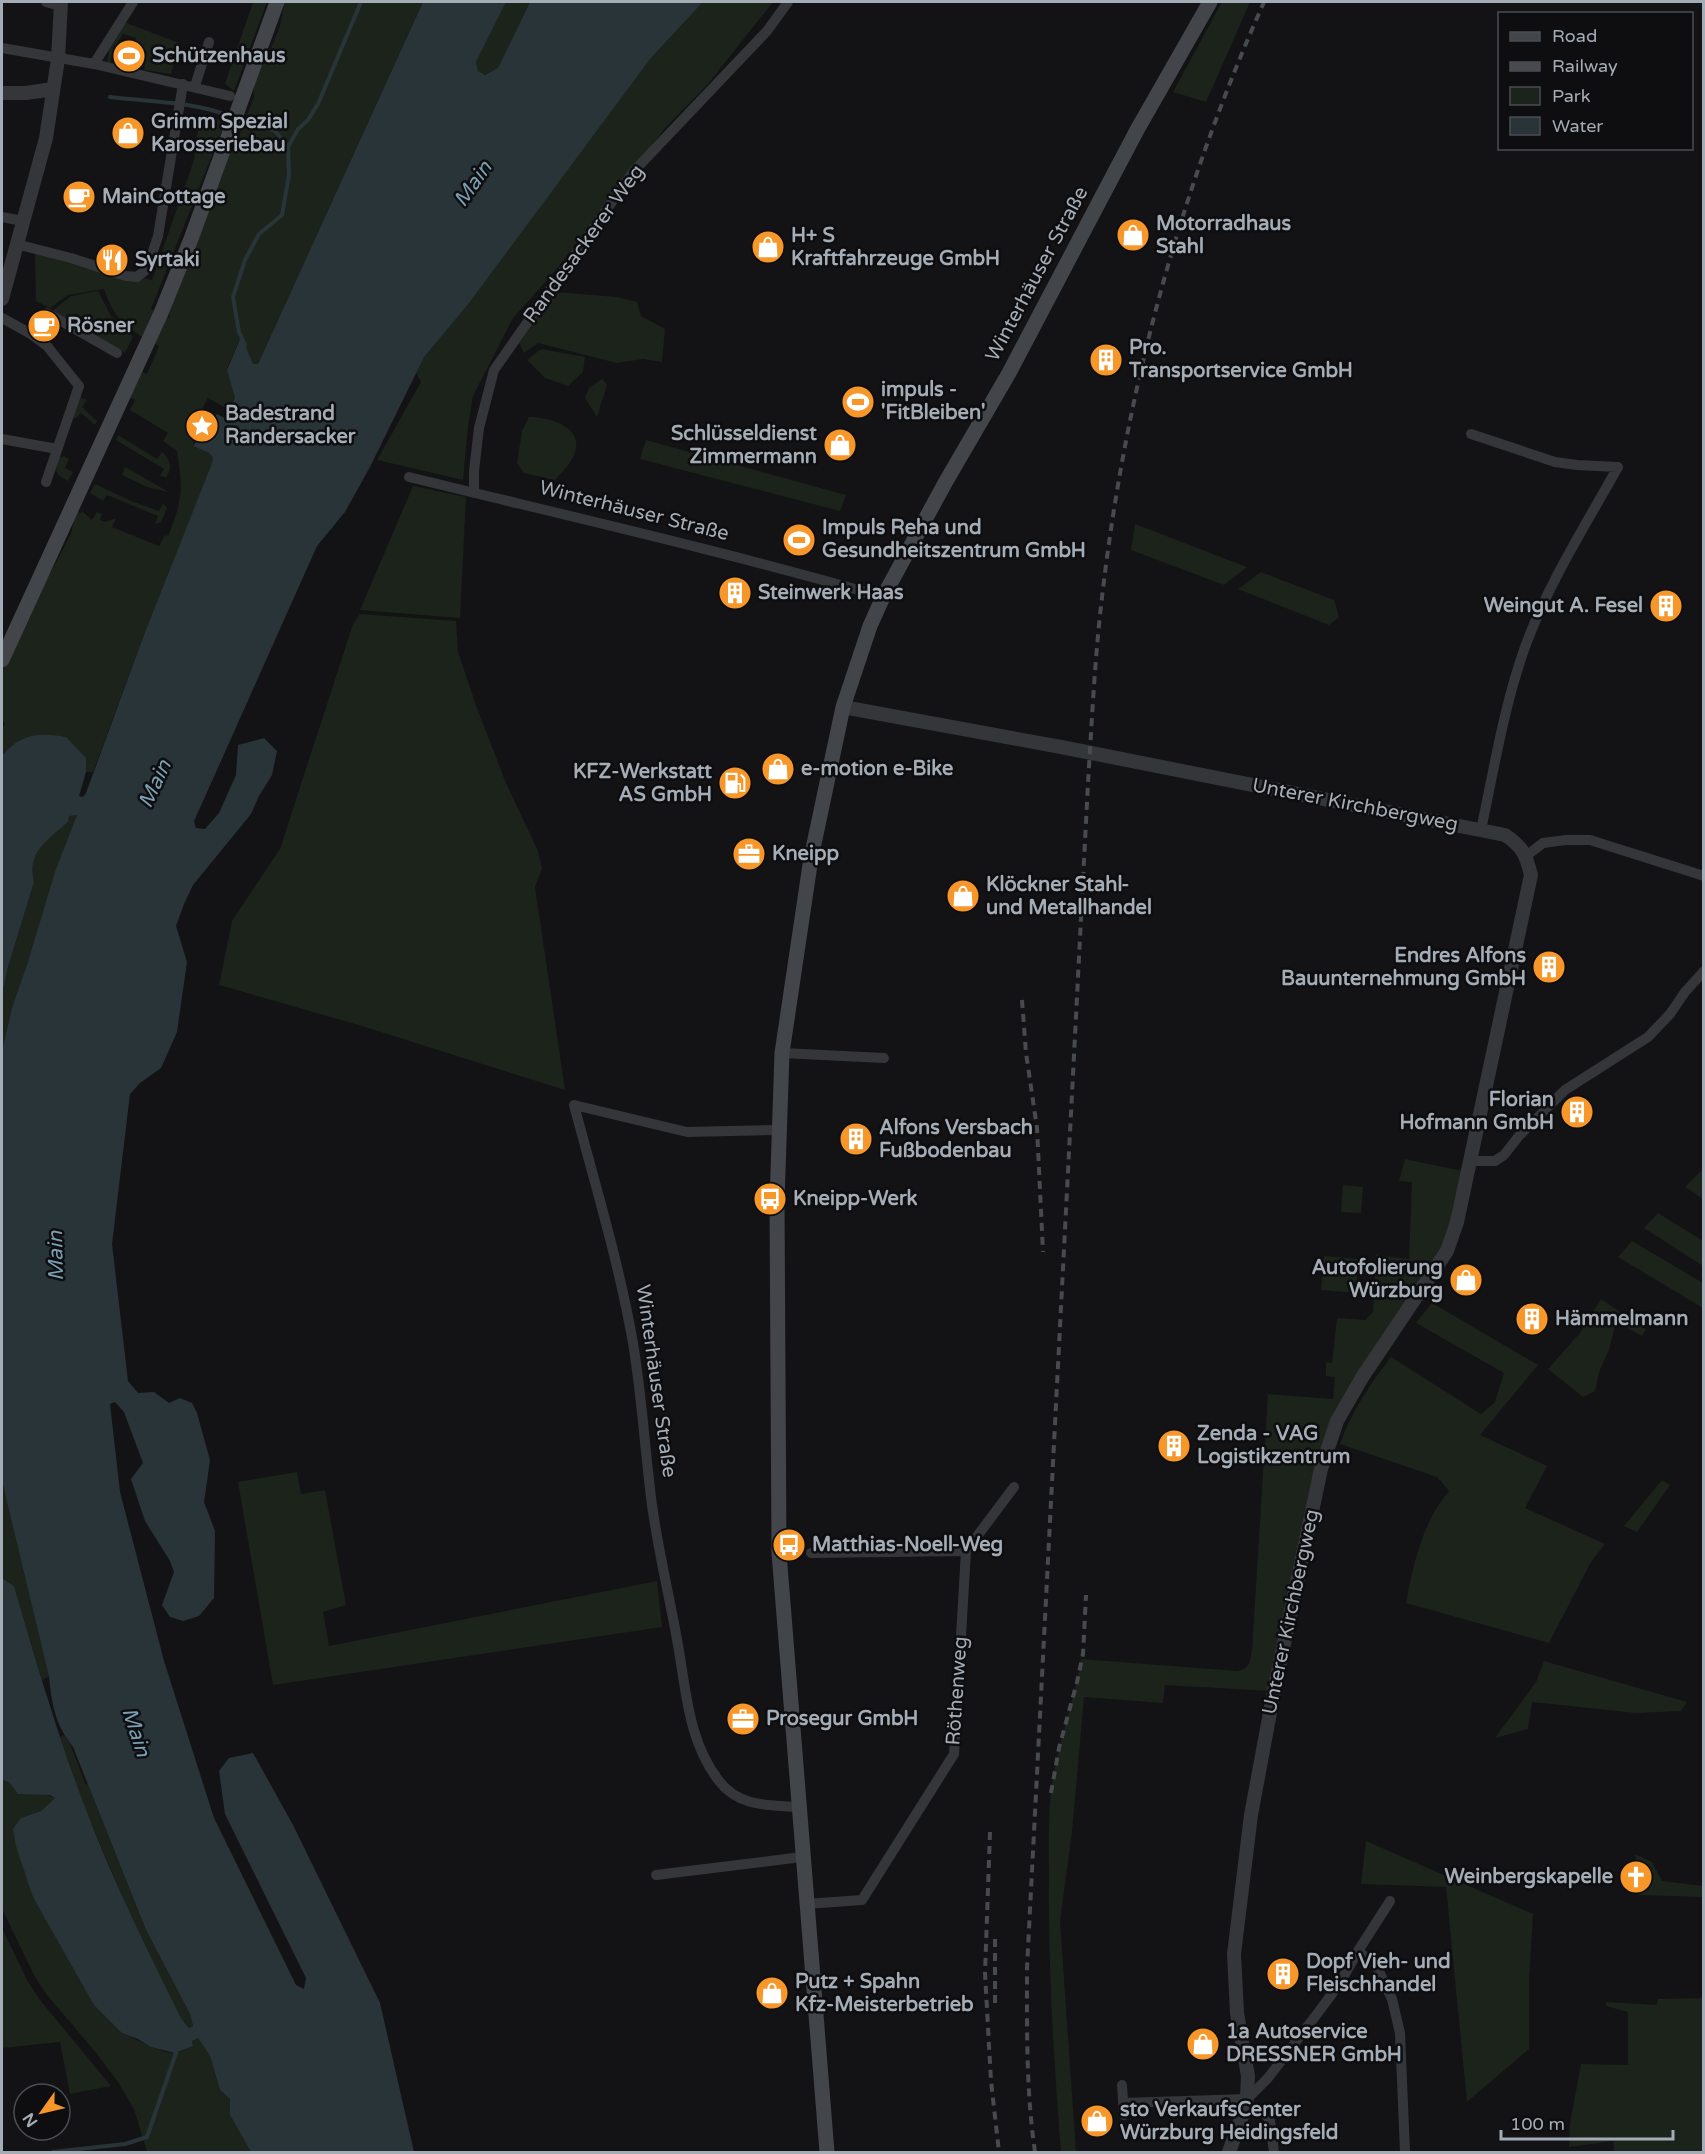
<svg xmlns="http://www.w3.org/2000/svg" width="1705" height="2154" viewBox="0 0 1705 2154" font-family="'Varela Round',sans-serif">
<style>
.green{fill:#1b231b}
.water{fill:#293439}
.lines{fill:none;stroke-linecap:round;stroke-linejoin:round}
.stream{stroke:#293439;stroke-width:4}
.minor{stroke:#34363a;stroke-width:10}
.tertiary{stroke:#34363a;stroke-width:14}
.secondary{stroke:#42454a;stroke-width:15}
.rail{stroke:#474a4f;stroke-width:4;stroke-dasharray:8 6;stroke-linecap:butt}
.labels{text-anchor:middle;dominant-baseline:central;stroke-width:5;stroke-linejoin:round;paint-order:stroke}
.poi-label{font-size:20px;font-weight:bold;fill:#a4acb6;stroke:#0e0e10;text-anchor:start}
.street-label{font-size:20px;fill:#a4acb6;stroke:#0e0e10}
.water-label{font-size:21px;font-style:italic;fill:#7a9fb2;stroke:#0e0e10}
</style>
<rect width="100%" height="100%" fill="#131315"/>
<path class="green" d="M253 2H267L234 91 225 84Z
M284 2H423L258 364H253L244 342 239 340 227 369 235 398 229 410 208 398C199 414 199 414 197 431 196 437 193 440 193 446L209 453 213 458 212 463 145 632 93 772H86V758L65 737C38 732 20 735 2 756V729L5 723 2 721V672L22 626 71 534 76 511 81 513 82 511 92 520 97 512 102 514 100 520 105 522 116 518 112 527 159 546 165 535 168 536C183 498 183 491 177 451L163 441 168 433 130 410 135 400 130 398 142 372 147 374 159 346C129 330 115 322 104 289L68 295 50 308 36 301 35 254 152 280 194 160 199 122 203 118 226 120 151 309 170 318 169 315 175 294 229 150 237 141 254 97C253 87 256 73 261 64 263 60 267 57 269 52 277 37 283 19 284 2Z
M506 2H530L498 69 484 75 478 71 476 62Z
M703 2H773L708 84 665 128 556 270 513 318 473 396 468 427 463 480 377 460 421 382 409 359 650 59Z
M1222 2H1250L1206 102 1173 92Z
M124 22 179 43 171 74 144 70 147 51 133 48 136 38 123 34 116 45H114L110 63H107L110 44Z
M98 291 111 316 133 337 125 353 52 311 71 296Z
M555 292 617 297 637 302 641 316 665 329 662 362 643 359 617 363 538 343 524 353 519 343Z
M541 349 585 357 583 372 568 386 545 378 527 360Z
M602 379 607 385 597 417 585 398 589 388Z
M80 397 87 400 82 407 97 421 95 425 81 413 75 419 72 415Z
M529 417C546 417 580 425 576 448 574 461 563 471 555 480L524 473 517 463 522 431Z
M118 435 157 459 162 452C170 458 173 469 166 477L160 476 164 469 116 440Z
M646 440 846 495 840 511 640 459Z
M64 456 69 459 65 468 73 472 68 481 58 475 56 468 59 458Z
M125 467 167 491 168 492 147 487 122 475Z
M95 484 131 501 159 511 163 503 167 508 161 522 155 524 158 516 107 495 103 501 90 493Z
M413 486 466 497 460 618 360 610Z
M1135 524 1247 567 1224 585 1131 550Z
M1261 572 1334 600 1339 617 1329 625 1238 589Z
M360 614 456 621 458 652 477 708 506 783 538 851 542 869 535 887 565 1090 362 1026 219 985 232 921 280 849 353 624Z
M78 814C59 864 44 913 28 963 19 993 9 1021 2 1051V994L8 967 34 882C27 850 46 841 68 822L69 816Z
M1405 1159 1467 1172 1457 1222 1337 1421 1274 1691 1165 1685 1163 1703 1084 1697 1072 1832 1060 1921 1076 2152H1061C1054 2061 1048 1971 1049 1879 1049 1851 1048 1821 1051 1792 1056 1747 1074 1704 1081 1659L1237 1671C1250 1669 1250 1661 1252 1650L1268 1394 1333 1399 1335 1377 1326 1376V1362L1332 1363 1337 1318 1365 1320 1373 1312 1376 1255 1409 1259 1412 1182 1399 1181Z
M1703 1169V1199L1685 1187Z
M1343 1185 1363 1187 1361 1213 1341 1212Z
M1658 1213 1703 1241V1266L1644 1228Z
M1632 1241 1703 1283V1308L1618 1257Z
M1324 1256 1358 1259 1356 1293 1321 1290Z
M1601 1299 1646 1329 1642 1336 1616 1322 1609 1350 1599 1372 1595 1391 1583 1397 1548 1369 1579 1334Z
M1432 1303 1538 1365 1480 1435 1547 1466 1525 1508 1605 1544 1591 1562 1549 1643 1406 1603C1413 1564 1423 1521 1449 1491L1437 1477 1340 1444C1351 1412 1370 1384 1391 1357L1481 1414 1495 1402 1504 1373 1416 1323Z
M297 1472 301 1494 325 1490 346 1605 323 1612 329 1646 657 1581 662 1627 273 1685 238 1482Z
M1662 1480 1670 1485 1637 1532 1624 1526Z
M2 1481 49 1677 42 1680 14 1586 2 1578Z
M1544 1661 1687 1702 1681 1711 1636 1713 1532 1702 1528 1729 1495 1738 1536 1682Z
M64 1735 71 1746 85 1783 88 1785 146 1930 190 2014 193 2025 190 2028 181 2018 129 1912 85 1809 60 1737Z
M2 1779 55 1798 41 1811 21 1818 122 2033C133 2037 164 2055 175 2053 180 2053 187 2048 193 2046L192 2041 198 2038 210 2056 220 2090 230 2099V2115L251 2152H147L134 2109 118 2082 97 2054 47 1995 35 1977 2 1909Z
M1366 1841 1533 1914 1529 1980V2049L1467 2102 1446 1887 1361 1884Z
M1635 1854 1652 1862 1662 1881 1703 1886V1897L1639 1895 1638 1890 1625 1886V1883L1633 1879 1640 1880 1642 1874 1638 1873Z
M2 1928 27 1980 40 2000 111 2086 70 2094 60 2042 2 2048Z
M1703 1998V2152H1614L1613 2141 1569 2147 1570 2123 1581 2064 1628 2065V2012L1606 2006V2002L1657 2005 1658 1999Z"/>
<path class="water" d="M423 2H506L476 62 478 71 485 75 498 68 530 2H703L650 59 469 303 424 357 370 467 345 512 317 546 208 790 194 821 196 828 205 829 219 813 236 775 238 745 264 738 277 751 272 775 259 796 251 814 193 885 184 904 176 926 187 962 177 1032 161 1068 140 1083 130 1094 112 1244 128 1381 138 1393 154 1392 169 1403 180 1398 192 1403 197 1413 210 1460 204 1502 215 1531 214 1598 199 1616 183 1621 170 1617 162 1605 174 1572 170 1561 145 1521 131 1479 143 1463 124 1412 115 1402 110 1404 120 1492 164 1661 214 1818 296 1985 304 1989 306 1978 225 1814 219 1771 229 1758 253 1753 293 1825 380 2003 414 2152H251L230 2115V2099L220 2090 210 2056 198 2038 192 2041 193 2046 175 2053 151 2047 138 2039 122 2033 94 2005 33 1897 16 1846 13 1829 21 1818 41 1811 55 1798 50 1795 18 1794 10 1783 2 1779V1578L14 1586C36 1661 57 1734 85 1807 112 1879 147 1949 181 2018L189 2028 193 2026 190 2014 146 1930 73 1747C55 1724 52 1705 49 1677L2 1481V1051L12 1008 27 965 55 872 77 815 69 816 68 822C47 841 27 851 34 882L8 967 2 994V756C20 734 38 732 66 737L86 758V772L79 796 83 797 86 793 145 632 212 463 213 458 209 453 193 446 217 414 228 420 232 412 229 410 235 398 227 370 240 339 244 342 253 364H258Z"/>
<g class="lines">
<path class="stream" d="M110 97C150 102 192 101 230 116
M237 119 275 131 288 147
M245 345 239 332 233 297 245 260 259 234 282 215 289 175 288 147 298 129 308 120 318 104 361 2
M53 2152 125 2144 147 2137 177 2050"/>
<path class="minor" d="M46 2 60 6
M2 48 94 64 230 96
M94 64 133 2
M195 86 209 42
M2 217 23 221
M16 244 71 258 126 276 137 277 147 269 158 236 183 84
M47 313 117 353
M2 318 31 334 47 346 79 386 46 482
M1471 434 1555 462 1577 465 1618 467C1585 526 1548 584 1525 647 1504 706 1494 769 1481 830
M2 439 57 449
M409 477C568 516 727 552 883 597
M474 493V471L479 428 494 370 633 172 767 31 788 2
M1526 856 1543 843 1566 840H1590L1704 876
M782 1053 884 1058
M779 1130 687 1132 574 1105C595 1184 619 1263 633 1343 642 1397 645 1452 652 1505 659 1556 672 1607 680 1657 687 1701 691 1745 719 1781 739 1807 768 1805 798 1807
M1470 1161H1495L1504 1155 1519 1136 1565 1090 1648 1037 1670 1014 1685 992 1704 971
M811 1553 966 1551
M656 1875 802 1857
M806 1904 862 1900 954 1754 966 1551 1014 1487
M1358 1951 1376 1965 1392 1999 1400 2033 1405 2152
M1122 2085 1124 2115
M1123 2103 1247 2099 1268 2078 1317 2014 1340 1983 1358 1951 1390 1901
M1245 2108 1263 2110 1270 2121 1274 2152"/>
<path class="tertiary" d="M2 93H26L53 89
M2 299 46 138 58 59 61 2
M843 707 1061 747 1505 835C1523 847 1526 855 1531 875L1457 1222 1447 1251 1363 1376 1337 1421 1321 1469 1274 1691 1251 1815 1234 1954 1237 2013 1248 2076 1247 2099 1245 2108 1229 2152"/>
<path class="secondary" d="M2 660 161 313 191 239 277 2
M827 2152 779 1553 777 1201 782 1053 811 858 843 707 870 626 883 597 945 483 1009 373 1137 130 1210 2"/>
<path class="rail" d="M1022 1000 1026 1053 1037 1128 1043 1252
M1051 1793 1059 1748 1077 1682 1083 1654 1086 1595
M990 1832 985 1973 991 2081 999 2152
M995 2003V1937
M1035 2152C1026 2091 1027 2030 1027 1968L1088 783C1092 719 1095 653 1103 589 1127 386 1181 188 1264 2"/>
</g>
<defs>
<symbol id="stadium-disc" viewBox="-11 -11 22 22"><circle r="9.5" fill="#f79729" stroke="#0e0e10"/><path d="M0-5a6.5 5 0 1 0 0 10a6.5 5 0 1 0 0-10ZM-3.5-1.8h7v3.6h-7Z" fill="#fff"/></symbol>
<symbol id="shop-disc" viewBox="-11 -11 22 22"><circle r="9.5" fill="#f79729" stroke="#0e0e10"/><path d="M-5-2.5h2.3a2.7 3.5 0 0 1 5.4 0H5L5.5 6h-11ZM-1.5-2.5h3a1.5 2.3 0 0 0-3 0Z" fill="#fff"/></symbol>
<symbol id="cafe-disc" viewBox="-11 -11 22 22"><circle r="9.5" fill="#f79729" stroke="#0e0e10"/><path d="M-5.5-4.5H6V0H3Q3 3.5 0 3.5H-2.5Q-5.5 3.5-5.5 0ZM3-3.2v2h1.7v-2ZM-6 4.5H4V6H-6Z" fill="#fff"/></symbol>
<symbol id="restaurant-disc" viewBox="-11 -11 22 22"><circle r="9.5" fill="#f79729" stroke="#0e0e10"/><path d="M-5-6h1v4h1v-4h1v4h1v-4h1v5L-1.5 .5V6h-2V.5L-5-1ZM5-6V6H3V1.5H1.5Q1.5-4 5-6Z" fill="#fff"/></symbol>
<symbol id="building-disc" viewBox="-11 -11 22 22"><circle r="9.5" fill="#f79729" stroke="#0e0e10"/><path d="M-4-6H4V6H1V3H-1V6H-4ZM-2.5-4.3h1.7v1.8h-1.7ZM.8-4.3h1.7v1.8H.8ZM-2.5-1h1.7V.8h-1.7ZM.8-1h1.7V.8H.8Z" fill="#fff"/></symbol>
<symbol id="sight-disc" viewBox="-11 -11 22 22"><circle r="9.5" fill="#f79729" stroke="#0e0e10"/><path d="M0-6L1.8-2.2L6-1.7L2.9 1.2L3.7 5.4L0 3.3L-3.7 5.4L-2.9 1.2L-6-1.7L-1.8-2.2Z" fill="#fff"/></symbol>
<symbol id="fuel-disc" viewBox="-11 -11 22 22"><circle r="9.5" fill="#f79729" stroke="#0e0e10"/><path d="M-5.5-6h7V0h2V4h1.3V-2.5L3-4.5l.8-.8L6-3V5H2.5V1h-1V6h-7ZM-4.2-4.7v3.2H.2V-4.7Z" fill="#fff"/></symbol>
<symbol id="office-disc" viewBox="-11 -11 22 22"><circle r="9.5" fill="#f79729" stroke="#0e0e10"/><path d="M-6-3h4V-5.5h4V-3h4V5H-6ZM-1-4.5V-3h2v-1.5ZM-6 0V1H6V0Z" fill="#fff"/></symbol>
<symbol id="bus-disc" viewBox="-11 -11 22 22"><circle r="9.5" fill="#f79729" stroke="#0e0e10"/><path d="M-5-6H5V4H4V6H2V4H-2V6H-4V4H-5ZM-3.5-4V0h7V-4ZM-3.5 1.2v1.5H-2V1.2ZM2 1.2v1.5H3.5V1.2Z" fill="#fff"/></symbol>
<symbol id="church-disc" viewBox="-11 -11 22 22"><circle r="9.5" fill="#f79729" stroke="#0e0e10"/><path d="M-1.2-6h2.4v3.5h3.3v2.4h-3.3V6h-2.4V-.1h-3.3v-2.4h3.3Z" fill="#fff"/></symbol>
</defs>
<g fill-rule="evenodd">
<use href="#stadium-disc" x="110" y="37" width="38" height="38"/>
<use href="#shop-disc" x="109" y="114" width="38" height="38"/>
<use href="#cafe-disc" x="60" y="178" width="38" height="38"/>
<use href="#shop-disc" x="1114" y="216" width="38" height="38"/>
<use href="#shop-disc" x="749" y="228" width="38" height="38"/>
<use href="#restaurant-disc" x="93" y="241" width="38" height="38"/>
<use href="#cafe-disc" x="25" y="307" width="38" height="38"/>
<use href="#building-disc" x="1087" y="341" width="38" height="38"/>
<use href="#stadium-disc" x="839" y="383" width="38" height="38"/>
<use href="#sight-disc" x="183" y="407" width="38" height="38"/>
<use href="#shop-disc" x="821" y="426" width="38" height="38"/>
<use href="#stadium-disc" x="780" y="521" width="38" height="38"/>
<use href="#building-disc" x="716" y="574" width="38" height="38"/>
<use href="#building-disc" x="1647" y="587" width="38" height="38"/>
<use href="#shop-disc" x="759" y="750" width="38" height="38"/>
<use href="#fuel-disc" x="716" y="764" width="38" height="38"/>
<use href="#office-disc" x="730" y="835" width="38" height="38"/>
<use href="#shop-disc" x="944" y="877" width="38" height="38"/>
<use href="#building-disc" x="1530" y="948" width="38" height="38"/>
<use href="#building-disc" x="1558" y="1093" width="38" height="38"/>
<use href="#building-disc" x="837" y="1120" width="38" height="38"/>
<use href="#bus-disc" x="751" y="1180" width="38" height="38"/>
<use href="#shop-disc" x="1447" y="1261" width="38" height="38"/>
<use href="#building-disc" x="1513" y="1300" width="38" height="38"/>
<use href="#building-disc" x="1155" y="1427" width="38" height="38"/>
<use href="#bus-disc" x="770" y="1526" width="38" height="38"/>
<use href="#office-disc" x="724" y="1700" width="38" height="38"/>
<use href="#church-disc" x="1617" y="1858" width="38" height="38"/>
<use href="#building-disc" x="1264" y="1955" width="38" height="38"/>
<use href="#shop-disc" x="753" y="1974" width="38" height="38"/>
<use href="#shop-disc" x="1184" y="2025" width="38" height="38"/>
<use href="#shop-disc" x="1078" y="2102" width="38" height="38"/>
</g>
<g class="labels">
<g class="poi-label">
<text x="152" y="56">Schützenhaus</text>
<text x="151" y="122">Grimm Spezial<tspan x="151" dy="23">Karosseriebau</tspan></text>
<text x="102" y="197">MainCottage</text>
<text x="1156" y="224">Motorradhaus<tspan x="1156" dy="23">Stahl</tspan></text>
<text x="791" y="236">H+ S<tspan x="791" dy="23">Kraftfahrzeuge GmbH</tspan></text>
<text x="135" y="260">Syrtaki</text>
<text x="67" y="326">Rösner</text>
<text x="1129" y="348">Pro.<tspan x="1129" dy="23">Transportservice GmbH</tspan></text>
<text x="881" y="390">impuls -<tspan x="881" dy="23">'FitBleiben'</tspan></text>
<text x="225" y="414">Badestrand<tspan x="225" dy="23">Randersacker</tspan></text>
<text x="817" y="434" text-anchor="end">Schlüsseldienst<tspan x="817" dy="23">Zimmermann</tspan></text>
<text x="822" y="528">Impuls Reha und<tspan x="822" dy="23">Gesundheitszentrum GmbH</tspan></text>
<text x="758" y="593">Steinwerk Haas</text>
<text x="1643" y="606" text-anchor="end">Weingut A. Fesel</text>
<text x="801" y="769">e-motion e-Bike</text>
<text x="712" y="772" text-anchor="end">KFZ-Werkstatt<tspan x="712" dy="23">AS GmbH</tspan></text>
<text x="772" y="854">Kneipp</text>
<text x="986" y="885">Klöckner Stahl-<tspan x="986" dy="23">und Metallhandel</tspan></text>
<text x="1526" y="956" text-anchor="end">Endres Alfons<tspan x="1526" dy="23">Bauunternehmung GmbH</tspan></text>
<text x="1554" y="1100" text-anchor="end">Florian<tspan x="1554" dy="23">Hofmann GmbH</tspan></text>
<text x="879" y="1128">Alfons Versbach<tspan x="879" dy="23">Fußbodenbau</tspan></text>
<text x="793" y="1199">Kneipp-Werk</text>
<text x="1443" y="1268" text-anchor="end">Autofolierung<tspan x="1443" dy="23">Würzburg</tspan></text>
<text x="1555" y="1319">Hämmelmann</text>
<text x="1197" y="1434">Zenda - VAG<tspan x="1197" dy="23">Logistikzentrum</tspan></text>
<text x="812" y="1545">Matthias-Noell-Weg</text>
<text x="766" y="1719">Prosegur GmbH</text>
<text x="1613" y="1877" text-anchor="end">Weinbergskapelle</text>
<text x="1306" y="1962">Dopf Vieh- und<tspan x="1306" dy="23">Fleischhandel</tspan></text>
<text x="795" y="1982">Putz + Spahn<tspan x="795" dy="23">Kfz-Meisterbetrieb</tspan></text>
<text x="1226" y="2032">1a Autoservice<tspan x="1226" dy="23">DRESSNER GmbH</tspan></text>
<text x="1120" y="2110">sto VerkaufsCenter<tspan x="1120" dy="23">Würzburg Heidingsfeld</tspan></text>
</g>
<g class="street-label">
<text transform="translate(584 244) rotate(-54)">Randesackerer Weg</text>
<text transform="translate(1037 274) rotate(-62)">Winterhäuser Straße</text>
<text transform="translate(634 511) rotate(14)">Winterhäuser Straße</text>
<text transform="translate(1355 805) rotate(11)">Unterer Kirchbergweg</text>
<text transform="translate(656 1381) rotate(82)">Winterhäuser Straße</text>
<text transform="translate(1291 1612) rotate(-78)">Unterer Kirchbergweg</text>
<text transform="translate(957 1691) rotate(-86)">Röthenweg</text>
</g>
<g class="water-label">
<text transform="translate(473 184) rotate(-55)">Main</text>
<text transform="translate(155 784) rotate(-65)">Main</text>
<text transform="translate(56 1256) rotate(-91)">Main</text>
<text transform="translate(136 1732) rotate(72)">Main</text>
</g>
</g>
<rect width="1705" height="2154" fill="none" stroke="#a4acb6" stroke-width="6"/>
<rect x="1498" y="12" width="195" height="138" fill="#0e0e10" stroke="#4a4d52" stroke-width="1.5"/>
<rect x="1510" y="32" width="30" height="9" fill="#42454a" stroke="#4a4d52" stroke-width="1.5"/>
<text x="1552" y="42" font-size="18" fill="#a4acb6">Road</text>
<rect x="1510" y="62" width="30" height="9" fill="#474a4f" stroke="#4a4d52" stroke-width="1.5"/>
<text x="1552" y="72" font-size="18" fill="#a4acb6">Railway</text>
<rect x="1510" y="87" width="30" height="18" fill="#1b231b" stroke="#4a4d52" stroke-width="1.5"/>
<text x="1552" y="102" font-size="18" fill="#a4acb6">Park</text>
<rect x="1510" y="117" width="30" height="18" fill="#293439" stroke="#4a4d52" stroke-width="1.5"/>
<text x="1552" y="132" font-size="18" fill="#a4acb6">Water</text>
<g transform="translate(42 2112) rotate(236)"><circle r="28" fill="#0e0e10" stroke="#4a4d52" stroke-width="1.5"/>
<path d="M0-4.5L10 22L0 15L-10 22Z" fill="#f79729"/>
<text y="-9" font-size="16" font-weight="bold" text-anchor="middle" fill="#a4acb6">N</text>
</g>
<path d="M1501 2130v9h172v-9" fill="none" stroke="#a4acb6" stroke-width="3"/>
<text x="1510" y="2130" font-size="18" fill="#a4acb6" stroke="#0e0e10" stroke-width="4.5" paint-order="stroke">100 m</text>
</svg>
